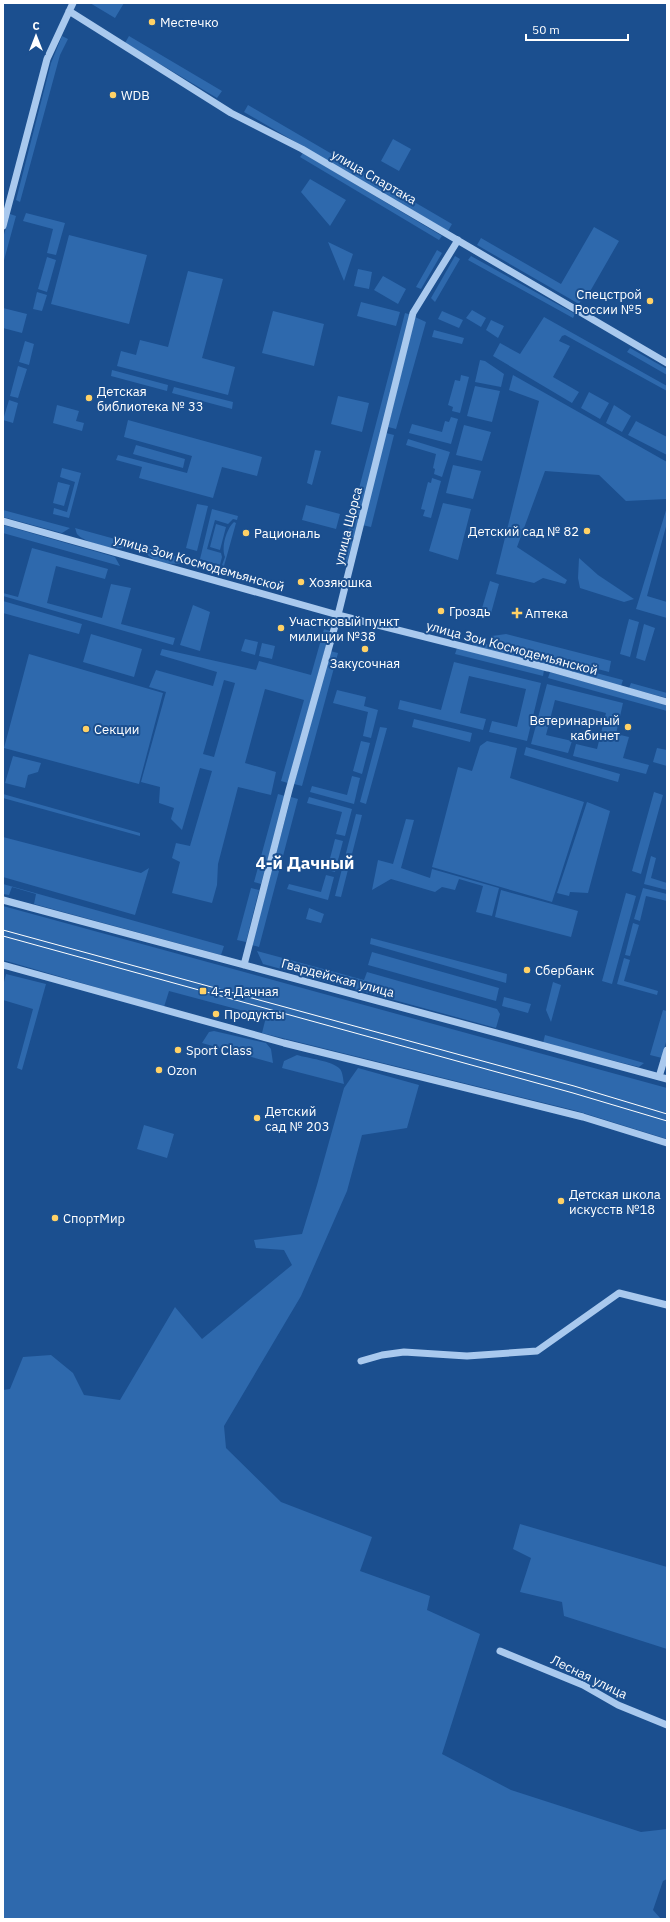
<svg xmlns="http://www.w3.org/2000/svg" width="670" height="1922" viewBox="0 0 670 1922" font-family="'IBM Plex Sans',sans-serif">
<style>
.green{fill:#2e69ad;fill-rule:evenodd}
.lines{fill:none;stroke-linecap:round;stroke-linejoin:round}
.minor{stroke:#a9c9ee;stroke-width:7}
.tram{stroke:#fff;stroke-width:1}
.poi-dot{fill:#ffd166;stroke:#1b4f8f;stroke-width:1.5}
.labels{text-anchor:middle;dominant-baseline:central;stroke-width:4;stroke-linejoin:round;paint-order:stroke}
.poi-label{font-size:13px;fill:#fff;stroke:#1b4f8f;text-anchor:start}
.street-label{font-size:13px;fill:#fff;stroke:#1b4f8f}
.district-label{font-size:17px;font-weight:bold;fill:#fff;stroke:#1b4f8f}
</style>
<rect width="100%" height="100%" fill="#1b4f8f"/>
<path class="green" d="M90 3H124L115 18Z
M62 36 68 39 60 55 20 202 16 200 51 63Z
M129 36 222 91 217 98 125 43Z
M248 105 452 224 448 231 244 112Z
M393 139 411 149 399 171 381 161Z
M303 153 442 236 439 240 300 157Z
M310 179 346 200 330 226 301 192Z
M26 213 65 223 56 255 47 253 53 229 23 221Z
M10 214 16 216 3 264V238Z
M594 227 619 241 588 295 584 294 579 304 477 245 481 238 561 284Z
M69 235 147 255 129 324 51 304Z
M328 242 353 254 344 281Z
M437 250 442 253 421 289 416 287Z
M455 256 460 259 435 302 431 298Z
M471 256 575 314 573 318 468 260Z
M47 257 56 260 47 292 38 289Z
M358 269 372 272 369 289 354 286Z
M188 271 223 279 202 358 235 367 228 395 117 366 121 351 136 355 140 340 168 347Z
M383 276 406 289 398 304 374 290Z
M37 292 47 295 42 311 33 309Z
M361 302 400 312 396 326 357 316Z
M3 308 27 314 22 333 3 328Z
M472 310 486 318 481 327 466 318Z
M273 311 324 324 314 366 262 353Z
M442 311 463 320 459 328 438 319Z
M405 313 412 315 347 563 340 561Z
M415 317 426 322 396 429 388 427Z
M544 317 667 386V391L565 335 562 336 559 341 570 346 553 377 579 392 572 403 493 356 500 343 520 354Z
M491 320 504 326 498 338 486 330Z
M434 330 464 338 462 344 432 337Z
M25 341 34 344 29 365 19 362Z
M630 348 667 369V375L627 352Z
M480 360 485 361 504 374 501 387 475 382Z
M18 366 27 369 18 398 10 396Z
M112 370 168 385 167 391 111 376Z
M461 375 469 377 460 413 452 411 453 407 448 405 455 380 460 381Z
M513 375 667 462V499L626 501 599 475 545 471 517 547 567 580 565 584 543 578 534 583 496 574 539 401 509 390Z
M475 386 500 391 492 422 467 416Z
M174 387 233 402 232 409 172 393Z
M589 392 609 403 600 419 581 408Z
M338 396 369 403 362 432 331 424Z
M9 400 18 403 13 423 3 420Z
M57 405 79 411 76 421 84 423 82 431 53 423Z
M614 405 631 416 622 432 606 423Z
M451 417 458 419 451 444 409 433 412 424 442 432 445 421 449 422Z
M128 420 262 457 257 476 222 467 213 498 139 478 142 467 116 460 118 455 187 473 192 456 124 437Z
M636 421 667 437V455L628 435Z
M464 425 491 432 482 461 456 455Z
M386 433 394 435 371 527 362 525Z
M408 439 450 452 442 477 434 474 435 469 433 468 436 454 406 445Z
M136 445 185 459 183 468 133 454Z
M315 450 321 451 312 485 307 483Z
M453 465 481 471 473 499 446 493Z
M62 468 81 473 69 518 53 514 54 508 67 512 75 482 60 477Z
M432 478 441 481 431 518 423 516 425 510 421 509 428 482 431 483Z
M58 482 70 485 64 506 53 503Z
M443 503 471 509 458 560 429 551Z
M197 504 208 506 197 551 186 548Z
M306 505 340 514 336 529 302 520Z
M667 507V523L647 596 667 602V618L636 609Z
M212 509 238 516 237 520 233 519 228 524 215 520 207 549 221 553 222 557 220 565 200 559Z
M3 510 70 528 62 533 3 517Z
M234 522 236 523 224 566 222 565 225 557C221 548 226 529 234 522Z
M216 524 226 527 220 550 210 547Z
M3 525 115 557 120 566 3 533Z
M75 528 126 542 123 548C114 550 83 542 77 534 76 532 76 530 75 528Z
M144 547 189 560C178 568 145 563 144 547Z
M32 548 108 569 105 579 56 566 47 603 102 618 111 584 131 588 121 624 175 638 173 645 3 596V593L18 597Z
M579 558 598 575 634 599 624 602 580 588 578 578Z
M490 581 499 584 490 617 480 615Z
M3 601 82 624 79 634 3 613Z
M193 605 210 612 200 651 180 645Z
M629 619 639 622 630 657 620 654Z
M644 624 655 628 645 661 636 658Z
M324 629 330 631 288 783 281 781 304 700 265 689 245 763 276 772 271 795 238 787 218 864 217 885 212 903 172 893 180 862 172 858 176 843 190 846 212 771 200 768 182 830 171 819 174 808 159 803 160 787 141 782 166 692 149 687 156 670 213 686 217 672 160 655 162 649 256 670 259 661 311 675ZM224 680 235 683 214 757 203 754Z
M91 634 142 649 134 677 83 662Z
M506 634 611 661 609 672 491 641 492 636Z
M245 639 258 642 255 655 241 651Z
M474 641 623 680 621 686 473 647Z
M262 643 275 646 272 659 259 656Z
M457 648 544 670 543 676 455 654Z
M330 651 338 653 302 786 294 784Z
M29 654 163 693 139 784 4 748Z
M454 662 541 683 527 741 489 732 492 721 517 727 526 689 469 676 460 713 486 719 483 730 398 709 400 700 441 710Z
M550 672 667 705V711L548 678Z
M631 683 667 693V698L629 688Z
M547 684 623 703 616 734 629 737 623 758 649 765 646 774 573 756 576 744 597 749 606 713 555 700 546 735 572 741 568 753 531 744Z
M337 690 366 697 364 706 378 710 371 738 363 736 368 712 333 703Z
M414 719 472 733 470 742 412 727Z
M380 727 387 728 366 804 360 802Z
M361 741 370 743 362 774 353 771Z
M487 741 517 748 510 778 584 802 552 902 432 867 458 767 472 771 480 746Z
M526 747 620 774 618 782 524 755Z
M657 748 667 750V766L653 762Z
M13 756 41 763 38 772 28 775 25 788 5 783Z
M352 776 360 778 354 804 310 792 312 786 347 795Z
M654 792 663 795 641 874 632 871Z
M3 794 140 833V836L3 798Z
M278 794 285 796 261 884 254 882Z
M291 797 298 799 259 947 252 945Z
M309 797 352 809 345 836 336 834 342 812 307 803Z
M587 802 610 811 588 893 570 892 569 896 557 893Z
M356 814 362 815 341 897 335 896Z
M406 819 414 820 401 868 430 878 432 869 499 888 492 916 476 912 483 886 459 879 455 890 442 887 435 892 391 879 372 890 378 860 393 864Z
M3 837 141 873 149 868 135 915 3 877Z
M335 839 343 841 335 872 327 870Z
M651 856 656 858 651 878 667 883V890L644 884Z
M326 875 334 877 328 900 287 889 289 884 321 892Z
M3 884 224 946 221 955 34 904 36 894 12 887 9 895 3 894Z
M251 888 259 890 246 942 237 940Z
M643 888 667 894V901L646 896 640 921 634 919Z
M501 890 578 911 571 937 495 917Z
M626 893 636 896 612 984 602 981Z
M3 906 667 1088V1139L577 1111 262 1033 266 1017 169 991 164 1007 3 960Z
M309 908 324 914 321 923 306 919Z
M633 923 639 925 630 956 625 955Z
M371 938 507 974 506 983 370 944Z
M257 951 364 980 367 972 497 1009 500 1014 496 1028 263 964Z
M372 952 499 988 496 1001 368 965Z
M624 958 630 960 624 981 658 991 657 995 617 984Z
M6 974 46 984 22 1070 17 1068 33 1009 3 1000V986Z
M553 982 561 985 551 1022 546 1010Z
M504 997 531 1004 528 1013 502 1006Z
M663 1010 667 1011V1038L662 1058 650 1055Z
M214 1031 266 1043 271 1049 273 1063 202 1043 209 1032Z
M545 1035 644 1063 639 1067 543 1043Z
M297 1055C307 1058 333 1061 340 1069 343 1073 343 1079 344 1084L282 1068 284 1061Z
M358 1068 419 1085 407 1128 362 1135 347 1191 301 1296 224 1426 226 1448 281 1502 372 1537 360 1571 430 1596 427 1610 480 1634 442 1754 511 1790 641 1832 667 1829V1879L663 1881 653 1910 661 1919H3V1390L10 1389 23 1357 51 1355 73 1373 84 1395 120 1400 175 1307 202 1339 292 1265 284 1250 256 1248 254 1240 302 1234 317 1185 344 1088Z
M144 1125 174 1134 167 1158 137 1149Z
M520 1524 667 1567V1649L564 1616 562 1602 520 1592 531 1558 513 1549Z"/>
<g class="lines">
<path class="minor" d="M69 11 231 113 302 149 667 363
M3 226 47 59 73 3
M3 521 338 615 548 668 667 702
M3 900 667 1079
M3 965 284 1043 583 1117 667 1143
M244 965 289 790 338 615 413 313 458 240
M659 1077 667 1050
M361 1361 382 1355 404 1352 467 1356 537 1351 619 1293 667 1305
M500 1651 583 1685 618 1705 667 1725"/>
<path class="tram" d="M3 930 574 1086 667 1114
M3 936 573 1093 667 1121"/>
</g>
<g class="poi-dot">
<circle cx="152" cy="22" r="4"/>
<circle cx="113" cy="95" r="4"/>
<circle cx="650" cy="301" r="4"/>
<circle cx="89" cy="398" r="4"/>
<circle cx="587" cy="531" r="4"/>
<circle cx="246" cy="533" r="4"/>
<circle cx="301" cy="582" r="4"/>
<circle cx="441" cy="611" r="4"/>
<path d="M515 607h4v4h4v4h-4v4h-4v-4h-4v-4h4z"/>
<circle cx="281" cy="628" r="4"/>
<circle cx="365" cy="649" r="4"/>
<circle cx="628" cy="727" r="4"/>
<circle cx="86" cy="729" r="4"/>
<circle cx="527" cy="970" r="4"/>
<rect x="199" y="987" width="8" height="8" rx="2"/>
<circle cx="216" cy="1014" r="4"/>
<circle cx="178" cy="1050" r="4"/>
<circle cx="159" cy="1070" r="4"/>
<circle cx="257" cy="1118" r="4"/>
<circle cx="561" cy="1201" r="4"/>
<circle cx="55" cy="1218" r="4"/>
</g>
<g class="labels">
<g class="poi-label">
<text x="160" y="22">Местечко</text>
<text x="121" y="95">WDB</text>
<text x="642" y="294" text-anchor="end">Спецстрой<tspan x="642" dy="15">России №5</tspan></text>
<text x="97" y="391">Детская<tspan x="97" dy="15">библиотека № 33</tspan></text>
<text x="579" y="531" text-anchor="end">Детский сад № 82</text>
<text x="254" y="533">Рациональ</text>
<text x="309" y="582">Хозяюшка</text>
<text x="449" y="611">Гроздь</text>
<text x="525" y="613">Аптека</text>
<text x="289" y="621">Участковый пункт<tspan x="289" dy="15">милиции №38</tspan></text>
<text x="365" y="663" text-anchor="middle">Закусочная</text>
<text x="620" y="720" text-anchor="end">Ветеринарный<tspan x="620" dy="15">кабинет</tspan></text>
<text x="94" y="729">Секции</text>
<text x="535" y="970">Сбербанк</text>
<text x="211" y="991">4-я Дачная</text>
<text x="224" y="1014">Продукты</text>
<text x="186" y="1050">Sport Class</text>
<text x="167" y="1070">Ozon</text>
<text x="265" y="1111">Детский<tspan x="265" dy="15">сад № 203</tspan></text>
<text x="569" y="1194">Детская школа<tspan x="569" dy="15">искусств №18</tspan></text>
<text x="63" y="1218">СпортМир</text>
</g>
<g class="street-label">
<text transform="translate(374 177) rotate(30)">улица Спартака</text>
<text transform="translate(348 526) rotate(-76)">улица Щорса</text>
<text transform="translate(199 563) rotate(16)">улица Зои Космодемьянской</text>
<text transform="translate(512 648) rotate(15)">улица Зои Космодемьянской</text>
<text transform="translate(338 978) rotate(15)">Гвардейская улица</text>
<text transform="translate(589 1677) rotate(26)">Лесная улица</text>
</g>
<g class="district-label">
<text x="305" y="863">4-й Дачный</text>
</g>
</g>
<rect width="670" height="1922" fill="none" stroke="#ffffff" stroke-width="8"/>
<g transform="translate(36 36)" stroke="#1b4f8f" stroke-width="3" paint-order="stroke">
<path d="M0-3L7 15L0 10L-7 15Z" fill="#ffffff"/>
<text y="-6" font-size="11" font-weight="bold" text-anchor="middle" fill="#ffffff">С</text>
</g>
<path d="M526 34v6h102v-6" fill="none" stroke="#ffffff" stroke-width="2"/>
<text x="532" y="34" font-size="12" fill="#ffffff" stroke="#1b4f8f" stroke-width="3" paint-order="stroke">50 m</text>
</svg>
